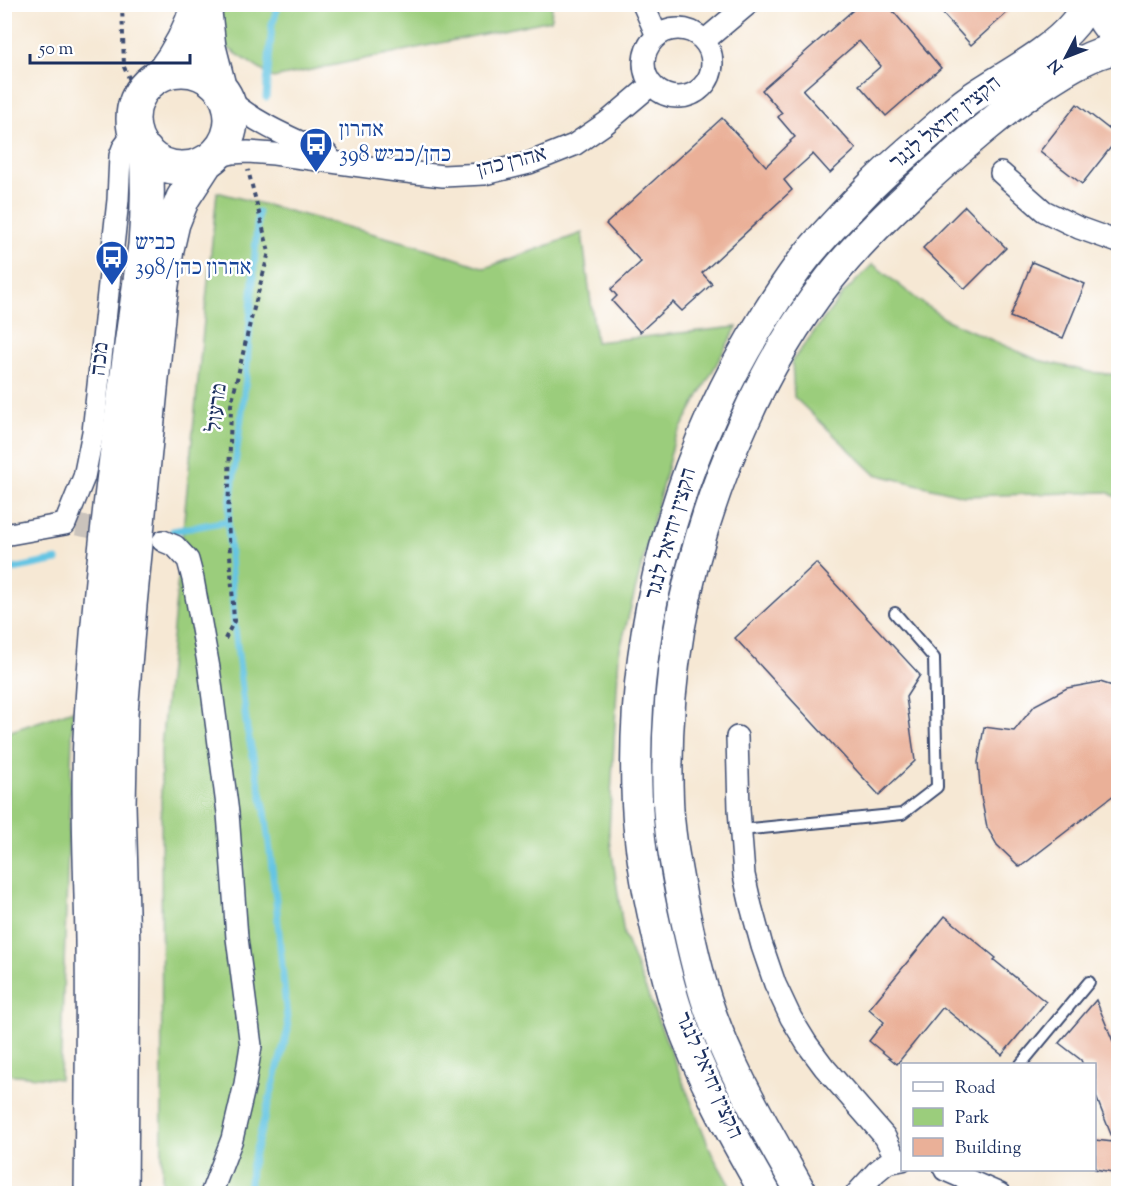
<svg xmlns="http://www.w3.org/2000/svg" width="1123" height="1198" viewBox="0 0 1123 1198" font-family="'Sorts Mill Goudy','Frank Ruhl Libre',serif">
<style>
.green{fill:#9bcd7c;stroke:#5b7e6d;stroke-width:1.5}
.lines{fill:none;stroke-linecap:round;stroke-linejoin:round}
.stream{stroke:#65c5e3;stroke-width:7}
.building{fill:#eab098}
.street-tunnel{stroke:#cac3bc;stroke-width:21;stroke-dasharray:21 10;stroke-linecap:butt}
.lane-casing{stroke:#3c4b70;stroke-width:14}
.street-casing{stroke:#3c4b70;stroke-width:24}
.secondary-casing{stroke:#3c4b70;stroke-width:33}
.primary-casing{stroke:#3c4b70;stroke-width:36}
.path{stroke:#3c4b70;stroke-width:4;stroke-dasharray:4.5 4.5;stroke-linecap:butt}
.lane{stroke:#fff;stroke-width:10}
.street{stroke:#fff;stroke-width:21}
.secondary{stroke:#fff;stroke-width:30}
.primary{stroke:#fff;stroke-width:33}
.labels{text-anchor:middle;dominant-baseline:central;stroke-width:5;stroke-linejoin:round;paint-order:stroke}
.street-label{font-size:22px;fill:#1b2f5e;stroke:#fff}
.transit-label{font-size:22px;fill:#164399;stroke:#fff;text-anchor:start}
</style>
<rect width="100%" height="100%" fill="#fff"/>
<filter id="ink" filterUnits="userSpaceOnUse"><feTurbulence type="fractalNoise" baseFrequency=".0167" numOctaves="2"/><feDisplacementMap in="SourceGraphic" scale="12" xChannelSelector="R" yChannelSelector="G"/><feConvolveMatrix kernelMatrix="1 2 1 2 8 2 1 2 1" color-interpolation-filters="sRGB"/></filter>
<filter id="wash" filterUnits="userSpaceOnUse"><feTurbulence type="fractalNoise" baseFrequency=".008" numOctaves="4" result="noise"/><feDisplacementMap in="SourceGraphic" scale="24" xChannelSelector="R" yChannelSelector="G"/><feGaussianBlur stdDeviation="1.35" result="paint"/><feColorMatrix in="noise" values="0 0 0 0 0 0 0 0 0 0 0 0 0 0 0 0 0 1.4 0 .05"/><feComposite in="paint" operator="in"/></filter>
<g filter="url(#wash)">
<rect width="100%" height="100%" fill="#f6e8d4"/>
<path class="green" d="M223 5H552L551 20 273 78 217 41Z
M217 192 419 246 485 268 582 233 596 342 737 327 674 441 619 653 609 832 624 935 712 1154 734 1193 162 1194 161 747Z
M873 264 918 300 947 320 985 337 1038 360 1090 372 1118 375V498L1107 492 964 496 875 474 794 397 792 361 842 295Z
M73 710 60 1079 5 1074V733Z"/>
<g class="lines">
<path class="stream" d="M266 97 272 24 279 4
M173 531 228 521
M4 571 57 560
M249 1194 251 1168 288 1030 276 900 265 811 247 729 234 621 228 521 246 378 258 212"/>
</g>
<g id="blocks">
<path class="building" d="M860 4H887L941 68 886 116 859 85 881 66 859 41 803 90 856 149 830 173 813 154 784 180 792 190 702 273 712 284 682 311 673 302 640 332 612 301 617 296 611 289 641 262 606 224 722 118 766 166 791 142 790 141 795 137 778 117 782 113 762 90Z
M954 4H1017L971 45 943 14Z
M1077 104 1119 137 1082 184 1040 151Z
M965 206 1006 248 965 289 923 248Z
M1032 262 1085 284 1063 338 1010 317Z
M816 563 920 675 906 697 915 761 879 795 735 638Z
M1100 682 1119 688V791L1020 867 997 845 987 827 981 797 978 762 984 727 1014 731 1035 705 1067 688Z
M945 916 996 958 994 960 1046 1002 1002 1055 943 1007 897 1064 869 1041 884 1022 869 1009Z
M1096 1000 1119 1056V1173L1095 1169V1140L1114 1142 1095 1094V1065H1083L1081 1060 1059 1043Z"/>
</g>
</g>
<g filter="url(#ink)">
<use href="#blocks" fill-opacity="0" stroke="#3c4b70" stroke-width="1.5"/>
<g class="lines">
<path class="street-tunnel" d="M77 525 118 533"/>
<defs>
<path id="lane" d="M741 830 902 814 937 787 934 658 895 613
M1021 1064 1089 982"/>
<path id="street" d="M643 4 657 36
M644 63a34 34 0 1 1 68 0a34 34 0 1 1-68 0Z
M704 41 748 4
M227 98C256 124 291 138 327 154
M212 158 232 153 248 152 274 154 397 171 443 176 484 174 529 163 574 145 606 123 651 85
M1001 173 1044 211 1079 228 1118 242
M4 535 65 524 84 477 93 432 118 200 120 156 123 148 129 140 137 136
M163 541 175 546 188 560 193 579 209 668 228 813 237 938 251 1046 245 1084 232 1139 211 1194
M737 737 739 809 744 875 751 906 762 946 775 984 791 1018 807 1044 824 1067 885 1137 897 1161
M945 1170 1000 1194
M856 1194 876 1172 887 1163 902 1160"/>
<path id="secondary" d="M1097 4C1100 19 1108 28 1118 38
M766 1194C732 1135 700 1077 678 1013 669 987 663 960 657 933 647 890 639 847 637 803 629 633 675 459 766 315 778 296 791 276 805 258 825 233 848 210 870 187 890 167 911 149 932 131 944 121 956 109 969 100 1002 77 1050 54 1075 23 1080 17 1082 11 1085 4
M802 1194C767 1131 728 1068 706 999 696 967 689 934 682 900 676 867 669 833 668 800 663 669 689 543 743 424 766 372 795 322 830 278 858 243 891 211 924 181 963 146 1002 111 1045 83 1069 67 1091 54 1118 48"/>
<path id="primary" d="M204 4 209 47 219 86
M133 119a49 49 0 1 1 98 0a49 49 0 1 1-98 0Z
M162 74C179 52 190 31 198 4
M91 1194C92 1109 93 1024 92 940 91 873 87 806 90 739 98 573 122 409 145 245 148 212 148 183 146 151
M121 1194 123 947 119 805 121 713 130 605 159 307 167 249 173 223 183 198 207 161"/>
</defs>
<use href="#lane" class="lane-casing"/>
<use href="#street" class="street-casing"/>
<use href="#secondary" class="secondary-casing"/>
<use href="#primary" class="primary-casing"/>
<path class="path" d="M122 4 124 67 138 98
M225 639 234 621 228 521 231 405 250 323 269 252 248 170"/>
<use href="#lane" class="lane"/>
<use href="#street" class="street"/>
<use href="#secondary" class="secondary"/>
<use href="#primary" class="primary"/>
</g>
</g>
<defs>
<symbol id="bus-pin" viewBox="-11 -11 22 30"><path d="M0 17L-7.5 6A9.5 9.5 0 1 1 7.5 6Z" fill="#1a4fb4" stroke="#fff"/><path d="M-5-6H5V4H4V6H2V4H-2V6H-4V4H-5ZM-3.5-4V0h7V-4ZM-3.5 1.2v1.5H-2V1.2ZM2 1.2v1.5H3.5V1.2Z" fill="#fff"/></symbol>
</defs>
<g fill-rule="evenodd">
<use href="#bus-pin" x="297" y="125" width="38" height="52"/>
<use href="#bus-pin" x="93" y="238" width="38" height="52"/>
</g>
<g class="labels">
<g class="street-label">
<text transform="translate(946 124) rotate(-39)">הקצין יחיאל לנגר</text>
<text transform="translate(512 163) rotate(-14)">אהרן כהן</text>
<text transform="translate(101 359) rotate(-84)">מכה</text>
<text transform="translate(218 408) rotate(-83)">מרעול</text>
<text transform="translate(672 534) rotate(-74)">הקצין יחיאל לנגר</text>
<text transform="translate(708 1076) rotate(66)">הקצין יחיאל לנגר</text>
</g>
<g class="transit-label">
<text x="339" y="131">אהרון<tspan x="339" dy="25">כהן/כביש 398</tspan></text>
<text x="135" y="244">כביש<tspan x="135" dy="25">398/אהרון כהן</tspan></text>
</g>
</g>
<rect width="1123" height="1198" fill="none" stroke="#fff" stroke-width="24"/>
<rect x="901" y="1063" width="195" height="108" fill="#ffffff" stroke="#a4acbf" stroke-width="1.5"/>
<rect x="913" y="1082" width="30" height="9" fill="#ffffff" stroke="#a4acbf" stroke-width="1.5"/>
<text x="955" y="1093" font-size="18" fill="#1b2f5e">Road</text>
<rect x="913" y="1108" width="30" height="18" fill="#9bcd7c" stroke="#a4acbf" stroke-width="1.5"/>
<text x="955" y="1123" font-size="18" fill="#1b2f5e">Park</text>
<rect x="913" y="1138" width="30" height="18" fill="#eab098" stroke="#a4acbf" stroke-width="1.5"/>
<text x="955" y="1153" font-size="18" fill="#1b2f5e">Building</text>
<g transform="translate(1066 57) rotate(228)" stroke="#ffffff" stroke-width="4.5" paint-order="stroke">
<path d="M0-4.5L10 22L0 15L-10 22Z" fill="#1b2f5e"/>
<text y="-9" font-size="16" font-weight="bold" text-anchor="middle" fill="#1b2f5e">N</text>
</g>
<path d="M30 54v9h160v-9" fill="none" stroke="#1b2f5e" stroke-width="3"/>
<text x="39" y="54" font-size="18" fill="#1b2f5e" stroke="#ffffff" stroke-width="4.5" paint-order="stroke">50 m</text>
</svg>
